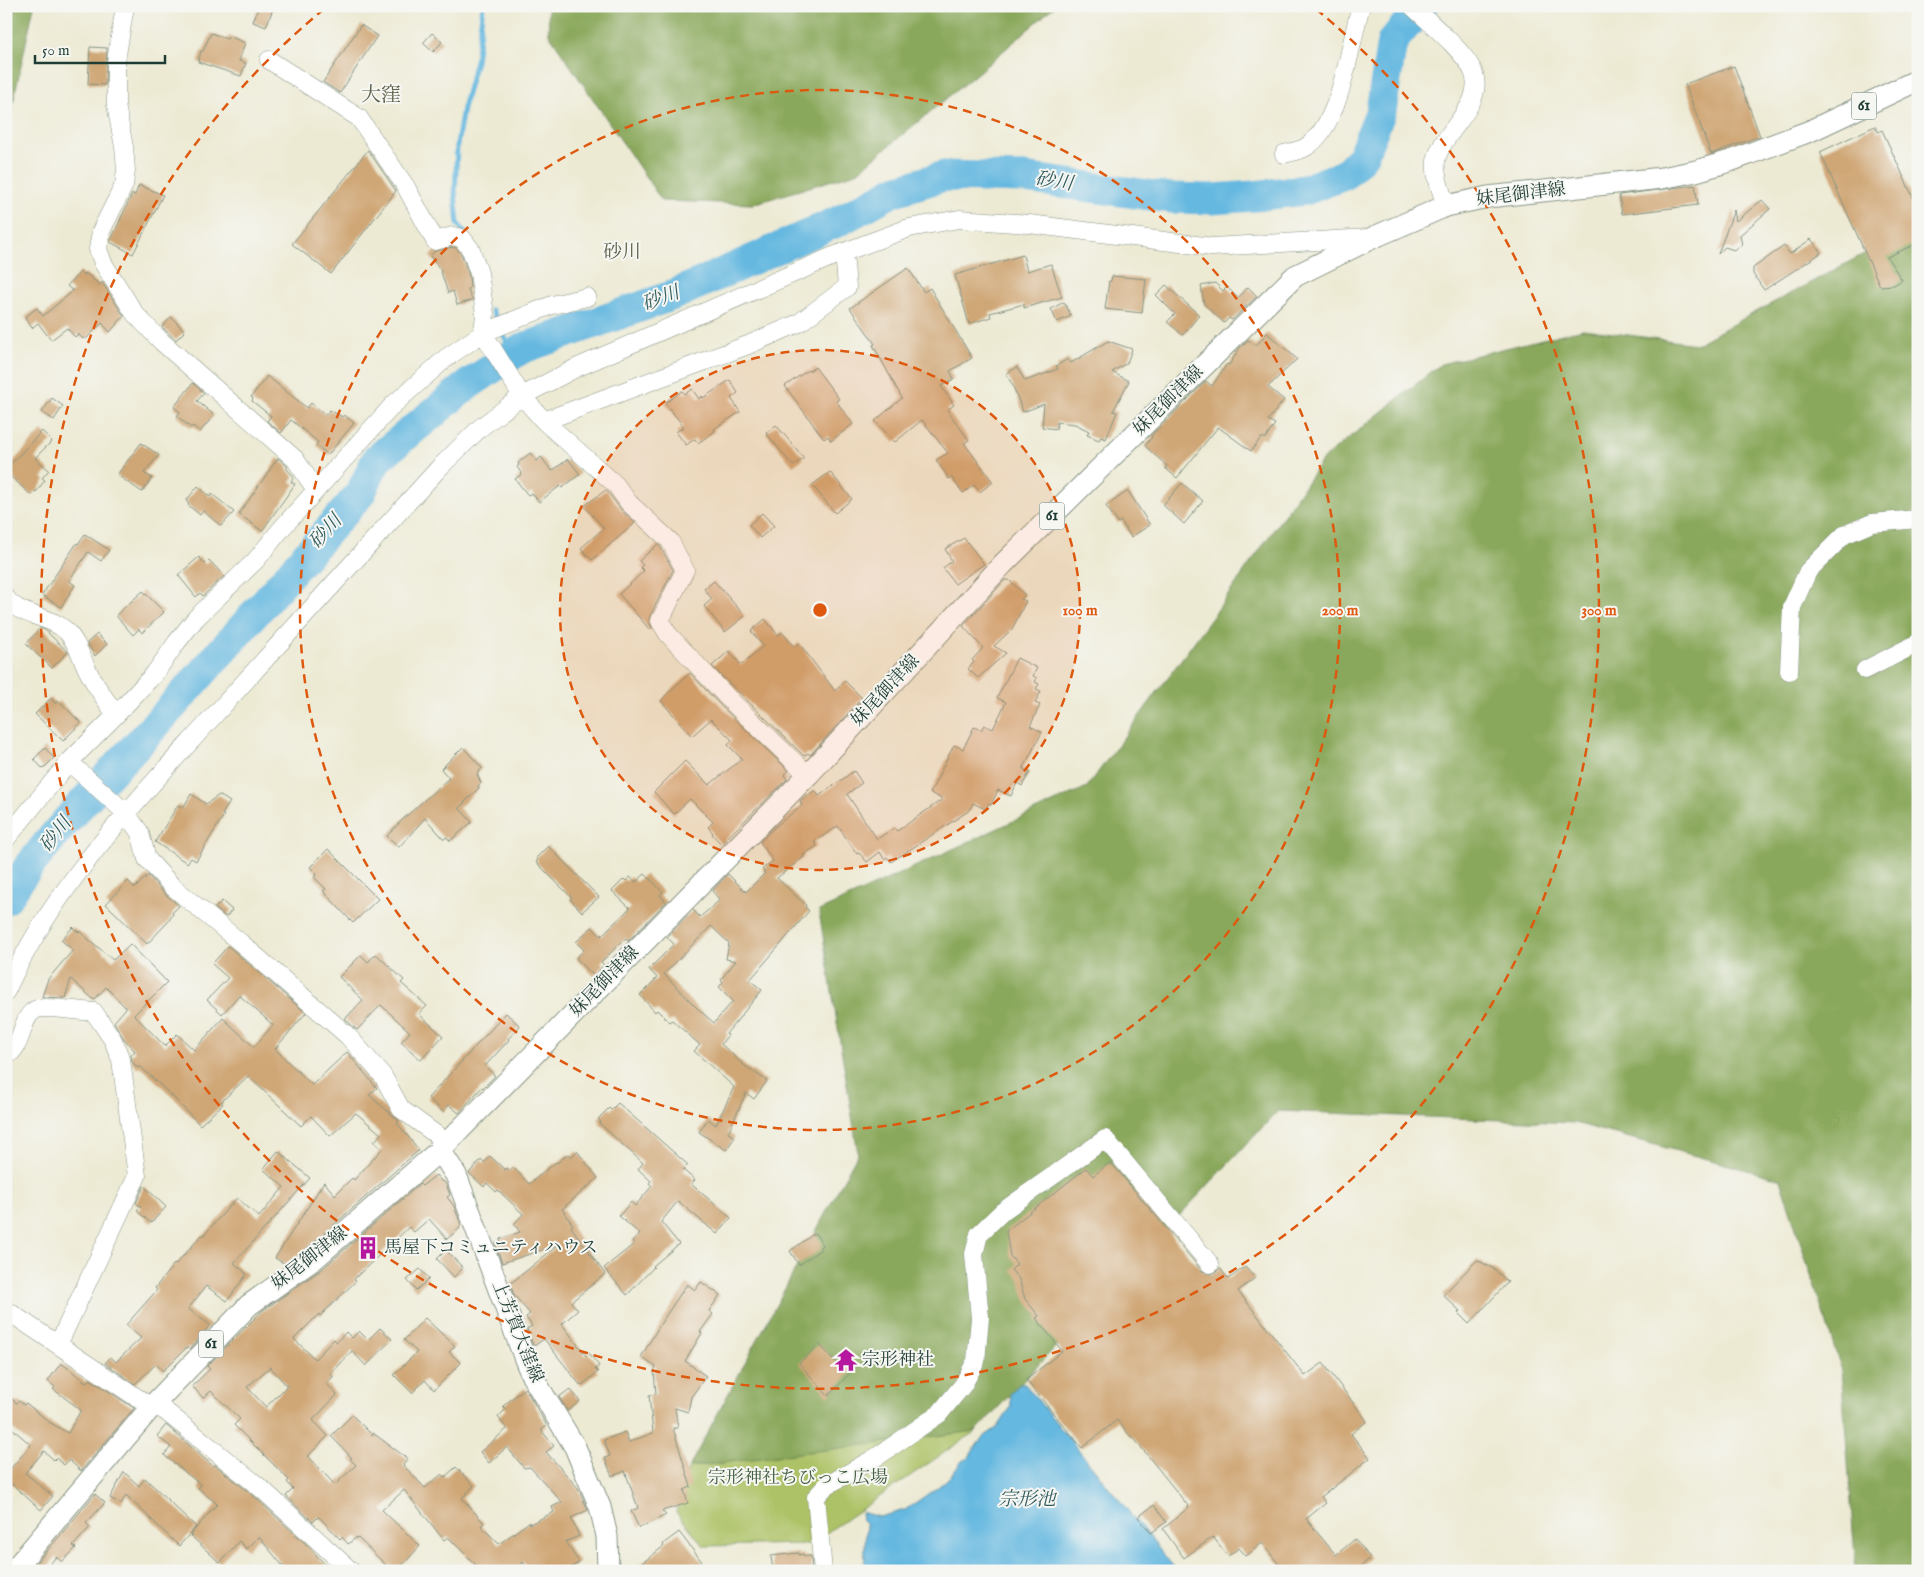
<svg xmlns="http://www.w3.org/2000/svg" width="1924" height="1577" viewBox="0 0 1924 1577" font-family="'IM FELL English','Noto Serif JP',serif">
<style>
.green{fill:#adc266;stroke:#66804d}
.forest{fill:#8aa85b;stroke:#547248}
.water{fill:#65b8e0;stroke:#427a8a}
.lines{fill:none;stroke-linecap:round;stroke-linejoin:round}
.stream{stroke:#65b8e0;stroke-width:5}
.river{stroke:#65b8e0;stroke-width:31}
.building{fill:#cfa674;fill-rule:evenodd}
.minor-casing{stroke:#869484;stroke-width:19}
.major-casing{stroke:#869484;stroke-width:23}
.minor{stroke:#fff;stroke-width:18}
.major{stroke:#fff;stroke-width:21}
.ring{fill:none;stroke:#de580e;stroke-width:2.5;stroke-dasharray:9 6}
.labels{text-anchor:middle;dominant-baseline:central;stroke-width:4;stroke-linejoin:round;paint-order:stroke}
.shield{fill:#f6f6f2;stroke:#60746d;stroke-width:1}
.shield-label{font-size:16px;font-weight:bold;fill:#1f3d34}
.street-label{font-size:18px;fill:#1f3d34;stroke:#f6f6f2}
.poi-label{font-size:18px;fill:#1f3d34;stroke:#f6f6f2;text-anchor:start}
.park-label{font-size:18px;fill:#425e40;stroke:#f6f6f2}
.water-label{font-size:19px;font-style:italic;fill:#305c5f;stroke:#f6f6f2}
.neighbourhood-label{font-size:19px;fill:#5d624a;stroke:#f6f6f2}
.quarter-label{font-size:20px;fill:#5d624a;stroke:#f6f6f2}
.centre{fill:#de580e;stroke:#f6f6f2;stroke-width:2.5}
.ring-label{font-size:15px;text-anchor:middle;font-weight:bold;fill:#de580e;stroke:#f6f6f2;stroke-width:4;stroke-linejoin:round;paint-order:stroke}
</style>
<rect width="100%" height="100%" fill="#f6f6f2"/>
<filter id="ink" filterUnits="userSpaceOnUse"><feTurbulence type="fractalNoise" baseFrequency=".02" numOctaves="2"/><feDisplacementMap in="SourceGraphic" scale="10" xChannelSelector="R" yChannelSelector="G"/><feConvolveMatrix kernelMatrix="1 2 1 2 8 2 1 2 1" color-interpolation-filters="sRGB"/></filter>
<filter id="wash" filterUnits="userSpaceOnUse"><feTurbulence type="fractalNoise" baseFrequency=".0096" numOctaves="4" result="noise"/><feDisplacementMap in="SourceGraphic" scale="20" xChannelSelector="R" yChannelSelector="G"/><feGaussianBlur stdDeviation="1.12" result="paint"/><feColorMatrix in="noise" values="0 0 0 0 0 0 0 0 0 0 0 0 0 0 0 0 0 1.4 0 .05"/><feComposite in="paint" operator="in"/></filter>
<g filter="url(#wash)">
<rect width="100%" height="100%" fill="#edead4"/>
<path class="green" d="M801 1407 976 1431 810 1544 704 1546 676 1512 689 1467 726 1463 761 1429Z"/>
<path class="forest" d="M6 6H34L6 135Z
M548 6H1055L987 65 856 173 753 204 662 201 549 34Z
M1918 225V1571H1856L1841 1368 1780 1179 1575 1123 1278 1111 976 1431 689 1467 858 1153 819 911 1087 787 1214 615 1324 458 1441 364 1583 329 1696 344Z"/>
<path class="water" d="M1020 1384H1025L1177 1571H864L866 1525 862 1521 861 1512 879 1517 905 1510 938 1487 951 1476 962 1461 968 1458 982 1438 998 1427 1011 1407 1010 1393Z"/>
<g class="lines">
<path class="stream" d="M465 233 458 224 455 194 457 145 463 108 476 61 483 6
M492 310 513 355"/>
<path class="river" d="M6 899C49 833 107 778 159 721 227 646 293 570 360 494L377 459 466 386 521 349 671 296 841 220 892 192 944 176 1024 178 1171 198 1213 199 1254 196 1305 190 1344 175 1362 157 1381 111 1392 42 1422 6"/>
</g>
<g id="blocks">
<path class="building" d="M259 6H274L266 27 253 22Z
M361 25 377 36 340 93 323 82Z
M211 33 227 39 229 36 245 43 239 61 246 63 241 76 198 62 201 51H203Z
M432 33 442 42 433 52 423 43Z
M90 47 107 48 105 85 88 84Z
M1734 66 1760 136 1711 154 1685 84Z
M1875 126 1878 132 1882 130 1918 208V243L1887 257 1902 280 1894 285 1880 286 1820 152Z
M368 150 396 191 331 274 292 244Z
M139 185 163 195 133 254 110 242 132 194 135 195Z
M1695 185 1698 205 1622 214 1619 195Z
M1762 200 1770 209 1740 235 1742 245 1734 250 1725 247 1718 254 1734 210 1736 221Z
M1811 239 1821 253 1764 290 1753 274V268L1784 246 1790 254Z
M453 247 456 248 462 255 469 276 470 288 468 289 472 300 457 305 453 291 448 293 440 269 430 256 435 251Z
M1023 255 1027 271 1051 264 1062 297 1024 308V304L990 313 991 317 969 324 955 275Z
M908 268 924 292 930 288 972 358 950 371 954 379 941 386 954 405 947 410 969 440 964 443 993 482 980 492 974 485 963 493 951 477 949 479 936 460 948 453 922 420 895 442 875 421 902 398 873 345 875 344 850 308Z
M80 272 84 275 85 273 100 285 102 282 124 316 110 332 102 323 86 339 84 337 83 339 78 334 75 337 67 328 51 340 38 323 32 328 25 317 37 308 43 316 73 291 67 286Z
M1112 276 1146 279 1142 313 1105 309 1109 281H1111Z
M1215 283 1223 291 1227 287 1238 298 1248 287 1257 296 1232 320 1229 318 1224 323 1204 304 1201 286Z
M1166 285 1199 315 1183 335 1167 322 1175 314 1156 295Z
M1064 302 1071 316 1057 322 1051 309Z
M171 317 185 331 176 340 162 327Z
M1267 333 1297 359 1268 387 1284 400 1268 420 1275 424 1266 438H1261L1251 451 1218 427 1177 478 1165 468 1167 466 1145 446 1152 437 1151 436 1206 381 1212 386 1227 364 1229 365 1239 349 1248 340 1256 346Z
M1108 341 1132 349 1127 363 1112 372 1129 381 1113 411 1117 412 1106 439 1101 437 1099 440 1087 435 1089 431 1075 424 1057 422 1056 429 1042 427 1044 404 1023 412 1013 386 1006 374 1017 367 1025 381 1058 369 1056 366 1068 359 1071 363Z
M815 367 839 399 836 401 853 424 831 441 828 436 824 439 785 386 808 370 809 371Z
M267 376 307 408 311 403 326 415 329 410 343 417 344 415 354 423 328 455 316 445 318 442 291 420 281 433 267 421 271 416 252 401 253 398 251 397Z
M730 380 738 393 731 398 740 412 714 429 715 431 698 443 695 439 686 445 676 432 684 427 665 403 682 391 685 394 692 389 699 399 702 396 703 398Z
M193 383 204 393 197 401 214 415 200 432 193 426 191 428 177 416 180 412 174 407Z
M52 398 63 406 54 420 42 412Z
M776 425 804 458 793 466 766 433Z
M42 431 52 441 35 458 49 470 42 478 45 480 36 492 35 491 31 495 8 474 11 471 7 468Z
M141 443 159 455 144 473 152 478 142 492 117 475Z
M530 453 537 461 541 457 552 471 568 459 580 474 562 488 560 486 539 502 532 493 528 495 515 479 522 474 517 467 519 465 518 463Z
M278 458 287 466V469L294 477 291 482 295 484 262 531 239 514Z
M830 472 852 499 835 513 812 485Z
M1182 483 1203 501 1184 524 1163 505Z
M198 486 210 497 212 494 234 512 221 526 203 511 200 515 188 505 189 504 186 501Z
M606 490 622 511 635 523 592 560 581 548 604 528 584 506Z
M1128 491 1150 525 1131 537 1121 521 1118 523 1106 506Z
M762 513 774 526 760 538 749 525Z
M85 534 109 550 101 561 88 552 69 581 75 585 61 607 42 595 77 543 78 544Z
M964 538 984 564 955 584 943 568 952 561 945 549Z
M658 544 661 548 673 570 650 616 649 622 652 628 650 630 619 594 644 571 640 567 643 565 639 561Z
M199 557 205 564 209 560 224 576 203 596 200 593 196 597 178 575Z
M1005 580H1009L1025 595 1021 599 1026 601 1012 629 994 646 1006 653 978 678 968 669 974 662 972 660 983 648 963 626Z
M714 581 745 616 725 632 704 606 712 599 704 589Z
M143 591 164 612 142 633 139 629 133 635 117 617V614Z
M765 619 778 635 782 632 794 647 799 643 835 691 845 681 862 698 810 755 808 753 804 756 712 666 729 651 741 665 763 646 751 631Z
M40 628 45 630 68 652 52 668 26 644Z
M97 634 107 644 95 656 87 643Z
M1017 658 1037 668 1033 676 1037 678 1035 682 1039 684 1036 689 1041 691 1035 703 1040 705 1030 726 1042 732 1023 769 1030 772 1022 786 1017 783 1011 796 998 790 991 805 988 804 985 809 973 803 970 810 891 862 887 857 884 859 880 852 867 862 859 853 857 854 838 826 814 842 817 846 803 855 804 857 777 878 806 905 805 907 809 911 750 980 762 990 726 1034 728 1035 721 1044 745 1066 767 1081 754 1099 746 1093 728 1133 735 1137 726 1150 699 1132 708 1119 716 1125 734 1087 694 1051 700 1045 672 1020 669 1022 657 1010 655 1012 640 995 657 978 649 969 674 944 667 937 693 910 700 917 720 900 712 891 728 874 746 892 765 873 762 869 773 861 760 842 775 827 802 805 800 801 815 790 819 796 854 771 862 783 847 794 877 839 894 828 897 831 943 799 930 793 954 745 963 749 974 727 981 730 984 725 993 729 1006 702 997 698ZM711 926 729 943 726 959 736 961 721 979 723 982 719 987 733 1001 714 1023 696 1007 664 974Z
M690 673 721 706 789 771 784 775 787 779 721 844 712 834 713 833 708 827 713 822 690 799 674 814 654 792 685 761 709 785 742 759 728 745 732 740 711 719 692 736 661 701 669 692Z
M51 698 56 704 59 701 81 723 63 741 35 714Z
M463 747 482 768 477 774 481 783 478 786 479 788 459 808 472 822 450 841 447 837 444 839 425 818 399 847 387 836 402 820 449 778 441 769Z
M45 748 54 758 43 769 34 759Z
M191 794 206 804 219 795 230 802 222 814 224 815 196 861 191 858 187 863 155 842 178 805 183 808Z
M548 846 599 897 582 912 570 899 572 898 536 862 538 860 536 858Z
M328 849 378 899 353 923 323 891 326 889 314 877 317 874 310 867Z
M645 874 663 892 660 895 666 902 628 941 626 938 601 962 604 965 594 976 576 958 584 950 576 942 592 927 601 936 630 908 612 891 624 879 626 881 630 877 636 882Z
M148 875 165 894 179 906 172 913 173 914 168 922 147 944 106 904 128 881 135 888Z
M222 901 232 910 226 917 215 908Z
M73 927 78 932 79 931 113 960 130 944 167 982 134 1015 165 1046 177 1034 194 1050 223 1018 254 1047 273 1025 239 995 222 1014 207 1000 228 978 212 964 228 946 306 1013 275 1049 312 1085 347 1052 377 1088 369 1095 399 1121 397 1123 419 1150 305 1250 285 1264 275 1258 324 1182 335 1195 352 1178 354 1180 382 1149 374 1142 381 1134 356 1113 330 1136 311 1116 301 1126 248 1076 221 1102 223 1104 200 1125 173 1097 140 1066 138 1068 132 1062 131 1055 135 1051 124 1039 114 1022 126 1008 106 987 94 1000 71 979 65 998 42 997 48 979 73 950 61 940Z
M376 954 404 980 401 983 427 1006 419 1014 443 1036 421 1060 401 1042 410 1032 381 1005 357 1030 345 1019 363 1000 339 977 361 955 368 962Z
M506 1013 520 1026 508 1039 509 1040 485 1066 495 1076 483 1088 482 1087 459 1113 449 1105 443 1112 428 1098Z
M618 1103 688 1165 683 1170 695 1180 691 1184 731 1218 717 1234 678 1201 661 1222 679 1244 653 1266 654 1267 627 1295 604 1268 634 1244 632 1241 640 1234 619 1216 631 1202 635 1206 652 1186 649 1183 651 1181 638 1169 643 1163 599 1123 601 1122 598 1119 609 1108 611 1110Z
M278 1151 310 1178 234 1263 247 1274 227 1301 206 1286 188 1309 210 1325 198 1340 190 1349 188 1347 184 1350 163 1371 156 1364 135 1384 105 1363 111 1357 116 1362 141 1338 126 1325 157 1290 155 1288 174 1264 175 1265 202 1235 203 1236 237 1198 259 1217 284 1187 263 1169Z
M577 1151 598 1178 562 1209 573 1225 571 1227 605 1274 571 1302 578 1310 562 1324 586 1356 589 1353 599 1366 595 1369 598 1372 581 1386 544 1339 534 1346 532 1343 527 1329 532 1326 526 1317 530 1314 514 1295 510 1284 558 1245 502 1263 495 1243 500 1242V1239L520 1232 514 1224 523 1214 498 1190 496 1192 487 1183 484 1187 469 1173 481 1160 484 1163 490 1156 505 1170 507 1168 510 1171 513 1167 529 1184 556 1162 557 1163 568 1154 571 1157Z
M1108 1164H1112L1202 1271 1211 1274 1216 1272 1220 1268 1228 1279 1245 1267 1255 1278 1238 1291 1305 1376 1323 1363 1367 1421 1351 1434 1370 1458 1321 1497 1326 1503 1306 1519 1336 1555 1355 1539 1370 1558 1356 1571H1284L1262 1543 1246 1556 1239 1548 1228 1556 1213 1537 1184 1558 1163 1529 1189 1507 1132 1436 1131 1437 1117 1420 1082 1448 1026 1380 1062 1351 1036 1318 1039 1316 1025 1299 1019 1279 1011 1270 1017 1264 1010 1256 1006 1231 1086 1168 1093 1176Z
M436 1175 442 1182 443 1181 446 1184 450 1195 447 1197 454 1206 461 1225 459 1227 460 1228 447 1239 429 1219 414 1232 409 1227 354 1279 356 1281 320 1316 319 1314 294 1339 315 1359 334 1339 337 1342 346 1332 352 1338 359 1331 368 1340 380 1328 392 1339 366 1366 352 1351 331 1374 333 1377 326 1383 337 1395 313 1420 328 1436 308 1456 335 1485 356 1465 350 1459 352 1458 331 1436 352 1415 372 1435 373 1433 408 1459 403 1465 425 1488 442 1474 445 1477 456 1467 474 1486 462 1498 484 1523 481 1526 499 1544 529 1522 530 1524 554 1512 552 1507 562 1502 530 1467 524 1468 507 1447 489 1463 480 1452 507 1429 498 1417 506 1409 503 1406 525 1388 547 1426 541 1430 554 1446 546 1452 578 1488 588 1510 571 1518 579 1536 565 1542 579 1562 567 1571H528L523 1562 514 1571H482L448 1537 444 1540 404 1490 382 1510 420 1546 397 1571 390 1565 388 1567 357 1537 348 1544 342 1537 340 1539 321 1519 318 1517 313 1522 286 1496 293 1489 287 1482 289 1480 234 1425 240 1419 211 1391 203 1398 192 1386 210 1369 207 1366 262 1311 321 1270 420 1184 422 1186ZM270 1367 287 1386 266 1407 247 1387Z
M144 1186 166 1207 151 1223 137 1211 141 1207 136 1203Z
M815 1233 823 1245 820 1247 821 1249 799 1265 790 1251Z
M446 1250 463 1268 454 1277 437 1259Z
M1477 1260 1494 1269 1508 1282 1469 1324 1458 1313 1460 1311 1443 1295Z
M420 1269 429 1279 416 1290 407 1280Z
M701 1282 720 1295 709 1311 713 1314 700 1332 702 1333 685 1361 706 1376 691 1397 688 1412 675 1408 678 1428H673L691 1487 684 1490 688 1503 662 1511 666 1515 639 1528 631 1511 638 1508 625 1471 612 1476 605 1458 610 1456 604 1440 625 1432 629 1442 653 1433 649 1395 656 1394 654 1371 656 1367 641 1357 661 1323 687 1284 695 1290Z
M425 1318 455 1346 449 1352 461 1363 434 1390 425 1380 412 1393 394 1375 417 1352 404 1340Z
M819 1344 837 1363 846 1354 857 1366 828 1396 799 1363Z
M61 1363 86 1382 90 1379 134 1408 81 1471 69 1460 64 1465 56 1458 54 1460 44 1451 25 1473 53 1496 41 1510 6 1479V1474L31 1445 6 1423V1393L16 1403 19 1401 24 1405 26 1403 49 1422 68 1433 81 1410 53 1389 55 1387 48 1381Z
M570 1389 580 1401 568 1411 559 1397Z
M166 1425 213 1466 215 1465 256 1498 308 1546 331 1571H287L259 1537 247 1549 239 1541 220 1563 190 1535 217 1504 198 1488 201 1485 164 1455 171 1447 157 1436Z
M124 1472 139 1486 145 1478 196 1527 179 1546 126 1495 121 1504 110 1498Z
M95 1494 105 1503 86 1523 90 1527 73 1546 76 1548 62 1562 56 1557 44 1571H30Z
M1154 1505 1166 1522 1151 1533 1138 1517Z
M679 1532 709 1571H632L664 1546 663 1544Z
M799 1553V1555L803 1554 804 1556H811L812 1571H773L771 1556Z"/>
</g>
</g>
<g filter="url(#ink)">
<use href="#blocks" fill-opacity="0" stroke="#869484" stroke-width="1"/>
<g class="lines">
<defs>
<path id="minor" d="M125 6 116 61V105L124 147 126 170 124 185 101 231 98 249 103 263 135 314 162 342 295 459 316 490
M1412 6C1429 22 1464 51 1473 71 1487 105 1442 130 1436 161 1434 175 1442 192 1446 206
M269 60 359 118 406 187 435 241 453 236 462 238 471 250 479 273 485 314 483 333 522 396 544 421 616 485 629 503 670 541 685 570 660 621 668 634 728 698 808 775
M1284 154C1291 152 1300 151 1306 147 1342 124 1349 45 1361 6
M544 421 748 345 799 323 847 287 844 252
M6 598C18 616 51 615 67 632 77 642 81 657 87 669 95 686 106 700 116 715
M1865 670 1918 643
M1789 671 1792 607 1808 571 1844 535 1872 523 1918 519
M69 762 126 813 140 833 147 859 173 887 241 943 348 1036 383 1076 401 1109 438 1136 440 1150
M6 839 69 762 116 715 155 673 177 642 196 618 256 560 282 528 393 405 446 358 483 333 552 305 587 297
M6 991C53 887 134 804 210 720 286 636 363 552 439 468L480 428 522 396 576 368 831 257 909 228 959 219 1029 224 1212 247 1369 238
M6 1056C25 1048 19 1009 42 1008 58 1007 77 1011 94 1012L113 1040 121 1060 137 1176 58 1345
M6 1310 145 1403 164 1410 263 1490 351 1571
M823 1571 816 1497 826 1486 878 1456 939 1414 963 1385 976 1361 980 1318 974 1254 979 1234 1003 1211 1105 1139 1210 1264"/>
<path id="major" d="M440 1150 456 1175 525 1359 532 1376 575 1447 600 1507 607 1536 608 1571
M13 1571 153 1405 249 1305 313 1260 440 1150 808 775 1002 565 1295 276 1372 238 1446 206 1488 197 1662 178 1696 171 1730 161 1810 131 1918 80"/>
</defs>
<use href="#minor" class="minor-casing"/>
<use href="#major" class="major-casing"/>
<use href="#minor" class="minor"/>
<use href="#major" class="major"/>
</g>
</g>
<circle cx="820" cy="610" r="260" fill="#de580e" fill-opacity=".12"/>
<g class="ring">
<circle cx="820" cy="610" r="260"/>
<circle cx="820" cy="610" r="520"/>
<path d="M1316 9A779 779 0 1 1 324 9"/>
</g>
<defs>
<symbol id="building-bare" viewBox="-9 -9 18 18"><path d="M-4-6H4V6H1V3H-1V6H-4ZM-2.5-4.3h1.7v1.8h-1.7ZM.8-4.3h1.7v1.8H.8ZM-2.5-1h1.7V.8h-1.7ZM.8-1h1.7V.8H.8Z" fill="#b5179e" stroke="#f6f6f2" stroke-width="2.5" paint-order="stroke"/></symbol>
<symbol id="temple-bare" viewBox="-9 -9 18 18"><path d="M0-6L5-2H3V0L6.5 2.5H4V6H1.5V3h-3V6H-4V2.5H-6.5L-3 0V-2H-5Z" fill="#b5179e" stroke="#f6f6f2" stroke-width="2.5" paint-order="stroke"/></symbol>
</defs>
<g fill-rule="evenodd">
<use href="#building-bare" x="352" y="1232" width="32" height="32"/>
<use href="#temple-bare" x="830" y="1344" width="32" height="32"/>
</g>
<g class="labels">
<g class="shield">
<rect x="1851.5" y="92.5" width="25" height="27" rx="4"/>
<rect x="1039.5" y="502.5" width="25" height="27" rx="4"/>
<rect x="198.5" y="1330.5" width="25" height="27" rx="4"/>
</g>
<g class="shield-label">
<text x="1864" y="106">61</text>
<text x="1052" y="516">61</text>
<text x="211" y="1344">61</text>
</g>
<g class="street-label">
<text transform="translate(1521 195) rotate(-7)">妹尾御津線</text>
<text transform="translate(1169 401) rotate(-45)">妹尾御津線</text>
<text transform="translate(886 691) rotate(-47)">妹尾御津線</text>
<text transform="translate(605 982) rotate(-46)">妹尾御津線</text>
<text transform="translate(310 1259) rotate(-38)">妹尾御津線</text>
<text transform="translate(517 1332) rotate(68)">上芳賀大窪線</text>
</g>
<g class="poi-label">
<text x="384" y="1248">馬屋下コミュニティハウス</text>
<text x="862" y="1360">宗形神社</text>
</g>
<g class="park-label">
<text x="798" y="1478">宗形神社ちびっこ広場</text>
</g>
<g class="water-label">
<text transform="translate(1054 182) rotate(8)">砂川</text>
<text transform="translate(661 299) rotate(-21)">砂川</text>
<text transform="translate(326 532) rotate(-48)">砂川</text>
<text transform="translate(56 835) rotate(-52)">砂川</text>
<text x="1027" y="1500">宗形池</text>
</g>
<g class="neighbourhood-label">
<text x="622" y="253">砂川</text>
</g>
<g class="quarter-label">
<text x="381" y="95">大窪</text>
</g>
</g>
<circle cx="820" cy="610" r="8" class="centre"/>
<g class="ring-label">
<text x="1080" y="615">100 m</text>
<text x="1340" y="615">200 m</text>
<text x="1599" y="615">300 m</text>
</g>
<rect width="1924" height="1577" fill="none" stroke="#f6f6f2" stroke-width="25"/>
<path d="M35 55v8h130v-8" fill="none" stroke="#1f3d34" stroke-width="2.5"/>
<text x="42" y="55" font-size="15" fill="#1f3d34" stroke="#f6f6f2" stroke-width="4" paint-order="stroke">50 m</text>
</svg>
